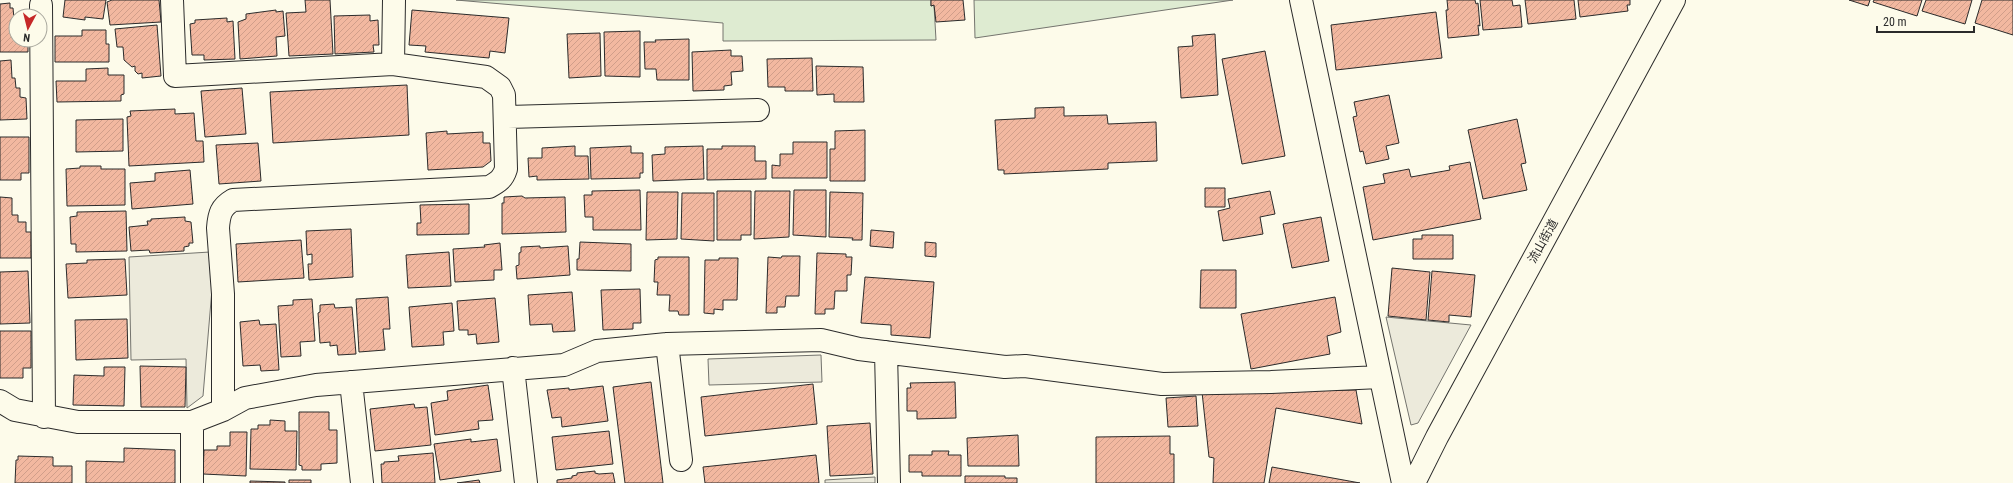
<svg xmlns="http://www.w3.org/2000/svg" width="2013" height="483" viewBox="0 0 2013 483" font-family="'Roboto Condensed','Noto Sans JP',sans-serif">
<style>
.pitch{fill:#deebd1;stroke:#74746e}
.parking{fill:#eceadb;stroke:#74746e}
.building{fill:url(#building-hatch);stroke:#2b2b2b}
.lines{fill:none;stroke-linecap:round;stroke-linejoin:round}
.minor-casing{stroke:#2b2b2b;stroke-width:24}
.minor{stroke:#fdfbea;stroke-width:22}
.labels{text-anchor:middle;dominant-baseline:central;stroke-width:3;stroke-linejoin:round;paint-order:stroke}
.street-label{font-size:12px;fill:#2b2b2b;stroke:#fdfbea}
</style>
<defs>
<pattern id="building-hatch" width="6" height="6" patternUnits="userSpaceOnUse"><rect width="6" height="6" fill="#f2b8a0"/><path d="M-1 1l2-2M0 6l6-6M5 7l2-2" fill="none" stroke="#d09e8a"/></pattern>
</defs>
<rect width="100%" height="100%" fill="#fdfbea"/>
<path class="pitch" d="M456 0H931V6L934 5 936 40 723 41V23Z
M974 0H1233L975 38Z"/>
<path class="parking" d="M210 252 212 289 203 396 187 408 186 359 131 360 129 257Z
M1386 317 1471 325 1418 423 1411 425Z
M821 355 822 382 709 385 708 359Z
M875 477V483H825V480Z"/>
<path class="building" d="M65 0H106L103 19 85 17V20L63 17Z
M112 0H159L161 22 110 25 107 2Z
M305 0H330L333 54 289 56 286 13 306 12Z
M931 0H963L965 20 936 22 934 5 931 6Z
M1447 0H1475L1476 4 1478 3 1480 26 1478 25 1479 35 1448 38 1446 10H1448Z
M1480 0H1512L1513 6 1520 5 1522 27 1483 30Z
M1525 0H1574L1576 19 1528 24Z
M1578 0H1630V5H1627L1628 11 1580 17Z
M1849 0H1870L1868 6Z
M1874 0H1922L1917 16 1873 2Z
M1926 0H1972L1965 24 1922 11Z
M1982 0H2013V35L1975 23Z
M10 3V8H13L16 40H28V52H0V4Z
M276 10V12L283 11 285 36 276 37 277 56 240 59 238 22 246 19V14Z
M412 10 509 18 505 53 490 51 489 58 425 52 426 46 409 45Z
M1436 12 1442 58 1336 70 1331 25Z
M370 15V21L378 20 379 45H373L374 52 335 54 334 16Z
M227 18V22L233 21 235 59 204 60V55H192L190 24 195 23V20Z
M157 25 161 76 142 78V73L138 74 135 71V66L132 67 124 60 123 47H117L115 29Z
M82 30H106V44H109V62H55V36H82Z
M640 31V77L605 76 604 32Z
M600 33 601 76 569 78 567 34Z
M1215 34 1218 95 1181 98 1178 47 1193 46 1192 36Z
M689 39V80H657L656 69H645L644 42H656L655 40Z
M731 50V56H742L743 71 731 72 732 85 724 86V90L693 91 692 52Z
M1265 51 1285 156 1242 164 1222 59Z
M812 58 813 91H785V87H768L767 59Z
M11 60 12 78H15L16 88H20V97L26 98 27 119 0 120V61Z
M816 66 863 67 864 102H834V94L817 95Z
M108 68V75H124V94L121 95V101L57 102 56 81H86V69Z
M407 85 409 135 273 143 270 92Z
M242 88 246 134 205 137 201 91Z
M1389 95 1399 143 1386 146 1389 159 1366 164 1363 151 1360 152 1353 117 1357 116 1354 102Z
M1064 107V116L1107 115 1108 124 1156 122 1157 161 1108 163V169L1004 174V170H998L995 120 1035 118V108Z
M175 109V114L194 113 196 141H203L204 162 129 166 127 117 131 116 130 111Z
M123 119V151L76 152V120Z
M1517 119 1526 163 1521 164 1527 190 1483 199 1468 130Z
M865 130V181H830V149H835V131Z
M447 131V134L483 132V143H490L491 161 483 167 428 170 426 133Z
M0 137H29V173H21V180H0Z
M793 142H827V178H772V165L780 166V154H793Z
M258 143 261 181 219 184 216 145Z
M575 146V156H588L589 179 537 180V176L529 177 528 158H542V148Z
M631 146V153H643V173H640V178L591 179 590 148Z
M703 146 704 179 653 181 652 155 665 154V147Z
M722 146H755V161H766V179L707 180V149H722Z
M1470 162 1481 219 1373 240 1363 187 1385 183 1383 174 1409 169 1411 177 1450 170 1449 166Z
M80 166H101V169H125V205L67 206 66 169 80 168Z
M190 170 193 204 132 209 130 183 155 181V173Z
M1205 188H1225V207H1205Z
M640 190 641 230H593V217H585L584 195H592V191Z
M794 190H826V237L793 235Z
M717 191H751V235H741V240H717Z
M755 191H790L789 237 754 239Z
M1270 191 1275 214 1260 217 1263 234 1223 241 1218 211 1230 208 1228 199Z
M647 192H678L677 239 646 240Z
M830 192 863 193 862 240H852L853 238 829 237Z
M682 193H714V241L681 239Z
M522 196 525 198 565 197 566 232 502 234V203H504V197Z
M0 197 12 198V215H18V222H26V232H31V258H0Z
M469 204V234L417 235V223H421L420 205Z
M126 211 127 251 76 252V244H71L70 217 77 216V212Z
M185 217V221L191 222 193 243H189V246L184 247V251L150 253 149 250 131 251 129 227 148 225 147 221H151V219Z
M1321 217 1329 261 1292 268 1283 224Z
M351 229 353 277 309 280 308 264H312V254L307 255 306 231Z
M871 230 894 232 893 248 870 246Z
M1422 235H1453V259H1413V239H1422Z
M301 240 304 278 238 282 236 244Z
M580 242 631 244V271L577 270V259H579Z
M925 242 936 243V257L925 256Z
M500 243 502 270H494V280L455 282 453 249 485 247 484 245Z
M540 246V248L568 246 570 275 517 279 516 266 519 265V253L521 252V247Z
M449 252 451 286 408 288 406 255Z
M817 253 846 254V257H852L851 275H847V291H835L834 309H825V314H815Z
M782 256H800L799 296H786L785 307H777V313H766L768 257 781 258Z
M658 257H689V315H679L678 311H669L670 295H657L658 282H654L655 260 658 259Z
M719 258H738L737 300H723V310L714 309V314L704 313 705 260H719Z
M125 259 127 295 68 298 66 264 87 263V260Z
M1392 268 1430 272 1426 320 1388 316Z
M1201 270H1236V308H1200Z
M28 271 30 323 0 324V272Z
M1432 271 1475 275 1471 317 1449 315V322L1428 320Z
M865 277 934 282 930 338 891 335V325L861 323Z
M640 289 641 323H633V329L603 330 601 290Z
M572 292 575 331 553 332 552 324 530 325 528 295Z
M388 297 390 329H383L385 350 359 352 356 299Z
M1335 297 1341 332 1327 336 1330 354 1251 369 1241 314Z
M495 298 499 342 477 344 476 334 468 335V330H459L457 301Z
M312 299 315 341 300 342 301 356 281 357 278 306 293 305V300Z
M452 303 454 331 443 332 444 345 412 347 409 307Z
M334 304 335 308 352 307 356 354 338 355 337 345 330 346V342L320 343 318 313 320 312V305Z
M127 319 128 358 76 360 75 320Z
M259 320 260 325 276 324 279 370 261 371 260 365 243 366 240 322Z
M0 331H31V368H23V378H0Z
M140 366 186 367 185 407H141Z
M104 367H125L124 406 73 405 74 375 104 376Z
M651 382 663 483H625L613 387Z
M955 382 956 418 917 419V411H907V388H911L910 383Z
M813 384 817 424 705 436 701 397Z
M488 385 493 420 478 421 479 429 435 435 431 403 448 400 447 391Z
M603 386 608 421 562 427 561 417 552 418 547 390 569 388V390Z
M1356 390 1362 424 1276 408 1264 483H1213L1214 458 1209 457 1202 392Z
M1196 396 1198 426 1168 427 1166 398Z
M414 404 415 408 427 407 431 445 375 451 370 409Z
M299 412H329V430H337V463L321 464V470H302V466L299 465Z
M270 420 285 421V431H297L296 470 250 469 251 429H258V425H270Z
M870 423 873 474 830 476 827 426Z
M609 431 613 464 556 470 552 437Z
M230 432H247L246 476 203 474 204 450H217V446H230Z
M1018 435 1019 466H968L967 438Z
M1170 436V454H1174V483H1096V437Z
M471 439V442L497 439 501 471 440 480 434 444Z
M124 448 175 450V483H86V461L124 462Z
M932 451H949L948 455H961V476H922V472H909V455H932Z
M433 453 435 483H382L381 464H384V462L399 461 398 456Z
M816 455 819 483H705L703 467Z
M18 456 53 457V466H72V483H15L16 460H18Z
M1272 467 1360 483H1269Z
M595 471V473L599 474 613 473 615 483H557V480L572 478V476L577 475V473Z
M965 476H1005V478H1017V483H965Z
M289 480H311V483H289Z
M479 480 480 483H457Z
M250 481 285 482V483H250Z"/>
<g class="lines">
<defs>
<path id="minor" d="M172 0 175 76 393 64 486 77 500 87 504 95 506 169C503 179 498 182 489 187L233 200C221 207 219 214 218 228L223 294V410
M1301 0 1403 483
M41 5 44 417
M393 64 394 0
M505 117 758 110
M667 344 681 460
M886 352 889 483
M513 368 526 483
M351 382 362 483
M0 401 15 410 78 422H192L223 410 245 398 316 385 564 365 597 351 667 344 821 340 859 349 1005 367 1025 366 1162 384 1271 382 1380 377
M192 483V422
M1414 483 1437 437 1674 0"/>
</defs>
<use href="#minor" class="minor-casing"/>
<use href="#minor" class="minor"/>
</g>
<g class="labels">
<g class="street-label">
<text transform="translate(1543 241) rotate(-61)">流山街道</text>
</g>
</g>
<g transform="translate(28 28) rotate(187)"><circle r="19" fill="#fdfbea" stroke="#a9a89e"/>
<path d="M0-3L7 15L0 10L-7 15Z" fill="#c62828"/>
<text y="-6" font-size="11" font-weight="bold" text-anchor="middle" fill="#2b2b2b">N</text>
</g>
<path d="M1877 26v6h97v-6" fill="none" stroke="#2b2b2b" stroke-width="2"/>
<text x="1883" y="26" font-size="12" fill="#2b2b2b" stroke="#fdfbea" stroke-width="3" paint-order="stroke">20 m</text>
</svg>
